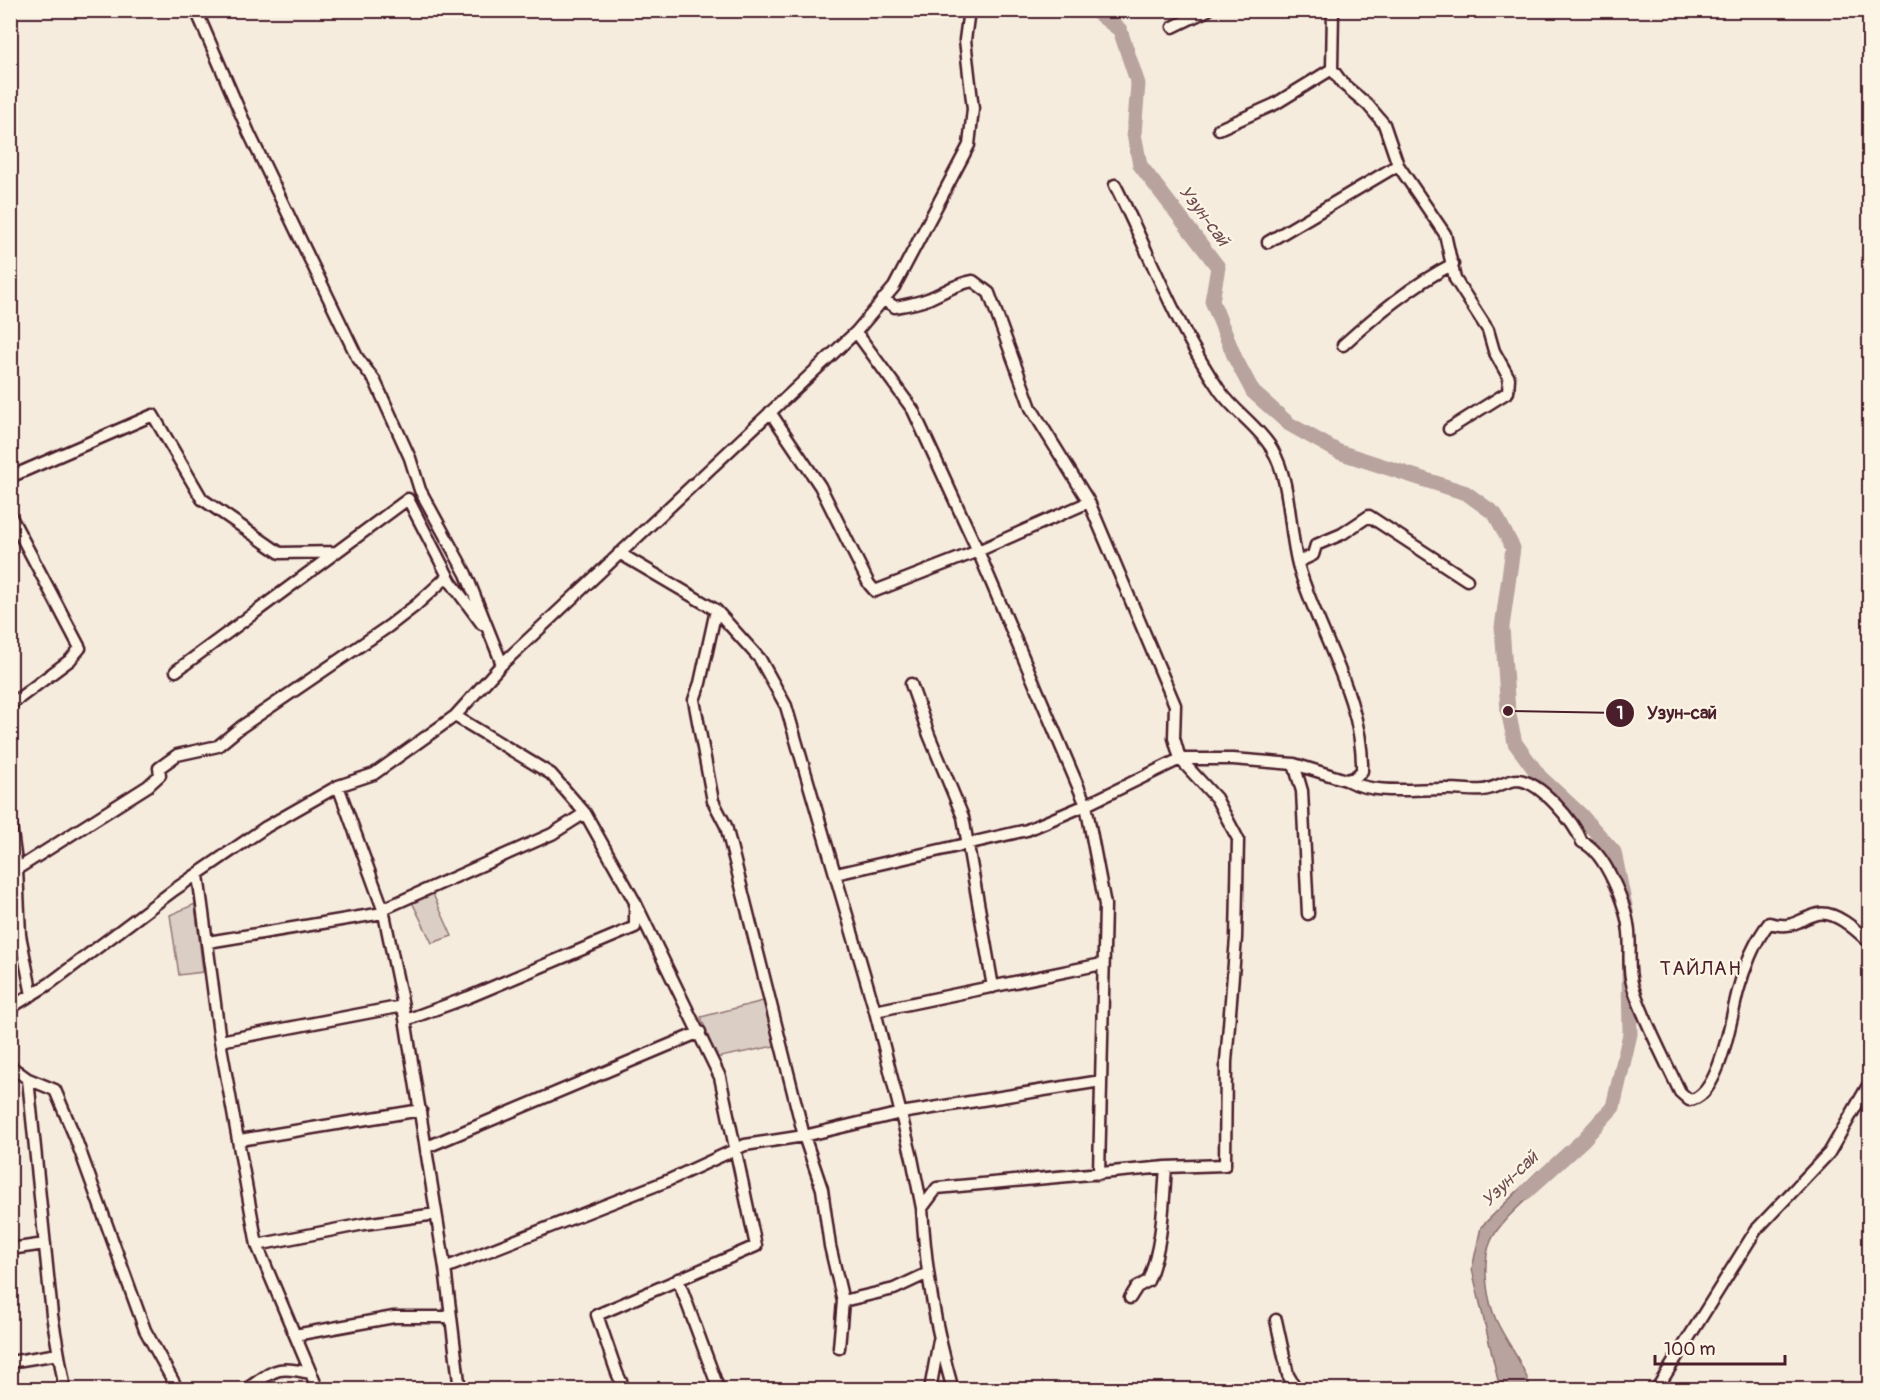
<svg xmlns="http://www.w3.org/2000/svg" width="1880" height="1400" viewBox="0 0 1880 1400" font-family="Pangolin,sans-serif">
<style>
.green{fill:#dbcec4;stroke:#927678;stroke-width:1.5}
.water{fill:#b8a39e;stroke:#8c6e70;stroke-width:1.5}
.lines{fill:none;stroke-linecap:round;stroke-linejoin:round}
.river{stroke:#b8a39e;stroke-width:15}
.minor-casing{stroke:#4a1f2b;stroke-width:15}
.minor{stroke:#fcf5e5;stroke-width:10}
.labels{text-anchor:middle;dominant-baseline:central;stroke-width:4.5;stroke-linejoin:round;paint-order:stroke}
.water-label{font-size:18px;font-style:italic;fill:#704d53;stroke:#fcf5e5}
.quarter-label{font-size:20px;letter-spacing:1.5px;fill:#4a1f2b;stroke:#fcf5e5}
.leader{fill:none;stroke:#4a1f2b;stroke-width:2}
.callout-dot{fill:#4a1f2b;stroke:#fcf5e5;stroke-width:2}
.mark-label{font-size:18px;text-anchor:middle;font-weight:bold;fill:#fff}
.callout-label{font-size:18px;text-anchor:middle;font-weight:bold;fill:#4a1f2b;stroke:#fcf5e5;stroke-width:4.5;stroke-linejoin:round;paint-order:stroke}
</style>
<rect width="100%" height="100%" fill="#f5ecde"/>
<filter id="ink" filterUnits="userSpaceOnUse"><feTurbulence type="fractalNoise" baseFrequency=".0167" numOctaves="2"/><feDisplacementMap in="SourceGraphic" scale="12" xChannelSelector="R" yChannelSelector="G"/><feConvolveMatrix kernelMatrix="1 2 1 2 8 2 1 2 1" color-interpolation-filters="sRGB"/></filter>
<g filter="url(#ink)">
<path class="green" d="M432 892 452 936 432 943 412 902Z
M195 904 203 972 179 975 170 915Z
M767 1000 779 1045 716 1058 701 1017Z"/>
<path class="water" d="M1538 1171 1544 1183C1527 1200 1501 1219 1491 1241 1481 1263 1487 1301 1497 1322 1507 1343 1523 1362 1529 1384L1528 1389H1500L1472 1269 1481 1227Z"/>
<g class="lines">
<path class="river" d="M1094 10 1120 30 1138 84 1134 134 1140 165 1218 267 1212 301 1235 358 1253 392 1289 424 1339 452 1466 493 1495 514 1513 548 1502 627 1508 711 1515 743 1540 777 1580 814 1614 852 1626 911
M1526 1192 1583 1140 1613 1107 1630 1034 1629 973"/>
<defs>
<path id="minor" d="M196 10 249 133 357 357 375 381 410 458 420 490 466 574 502 664
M1333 10 1332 69 1343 84 1368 105 1384 124 1398 165 1445 234 1455 279 1488 330 1494 351 1509 378 1508 392 1449 429
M1173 27 1208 10
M1219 129 1275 104 1332 69
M1268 242 1398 165
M883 299 895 307C906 305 918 303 928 299 945 292 955 284 973 281L989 293 1031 408 1089 502 1175 705 1174 738 1180 759 1216 798 1238 839 1236 938 1226 1062 1225 1165 1166 1167 937 1188 922 1208C926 1274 935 1326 953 1390
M856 332 913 410 978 551 1086 805 1105 905 1099 1174
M1343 345C1376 315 1412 285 1453 264
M770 412 820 486 869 584 875 591 978 551 1089 502
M10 477 153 415 202 499 280 553 336 552
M10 515 80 648 70 660 10 705
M619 553 716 610 760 659 786 706 875 1011 912 1158 922 1208
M1298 562 1313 555 1316 545 1342 534 1369 516 1467 580
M716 610 700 683 694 700 713 801 726 826 804 1136 822 1189 830 1246 843 1301 839 1348
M176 671 408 499 451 582 482 624
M911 684 929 735 963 817 993 987
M455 716 551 774 585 813 635 902 720 1077 756 1246 597 1315 617 1373 625 1390
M1294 764 1302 791 1308 914
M1346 780C1376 796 1417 788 1450 789 1461 789 1472 791 1483 790 1494 789 1507 780 1518 780 1541 782 1574 822 1582 842 1605 851 1627 907 1629 932 1631 952 1627 968 1633 987 1645 1023 1664 1058 1680 1092L1689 1100C1720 1098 1731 1016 1738 991 1744 968 1755 941 1769 923 1795 930 1797 919 1818 914 1836 910 1858 932 1870 943
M338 786 383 909 403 1006 445 1268 460 1390
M10 818 17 869 20 935 32 995
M17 869 148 786 160 775 159 768 177 755 218 746 241 727 389 626 415 606 448 576
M836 874 1027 830 1086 805 1180 759H1233L1294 764 1346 780 1354 778 1362 771C1364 700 1319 634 1299 568 1288 530 1292 483 1272 449 1259 427 1235 412 1220 391 1176 327 1150 254 1115 185
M198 875 220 1041 257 1245 318 1390
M383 909 552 834 585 813
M208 942 383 913
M10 1008 49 984 174 890 266 827 338 786 374 774 455 716 502 664 856 332 894 287 969 145 973 109 965 40 969 10
M875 1011 1102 964
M406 1020 469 997 635 927V904
M220 1041 403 1006
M10 1066 28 1079 55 1090 75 1137 145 1330 178 1390
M28 1079 52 1315 65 1390
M240 1140 421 1110
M427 1147 700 1032
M257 1245 364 1224 436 1214
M10 1249 45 1244
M445 1268 667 1181 745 1145 804 1136 901 1113 1101 1081
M678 1279 719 1390
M1130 1298 1137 1287 1148 1281C1163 1244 1163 1206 1166 1167
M843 1301 894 1289 926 1274
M1276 1320 1288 1375 1297 1390
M295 1335 394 1317H450
M10 1362 58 1354
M245 1390C275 1370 275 1365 310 1373
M930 1390 939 1340
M1656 1390 1756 1230 1829 1153 1870 1082"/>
</defs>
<use href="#minor" class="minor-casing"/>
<use href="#minor" class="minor"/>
</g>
</g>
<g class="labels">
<g class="water-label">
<text transform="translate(1204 216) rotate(53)">Узун-сай</text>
<text transform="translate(1510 1179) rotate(-44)">Узун-сай</text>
</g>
<g class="quarter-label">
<text x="1701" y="968">ТАЙЛАН</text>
</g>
</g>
<path class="leader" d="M1508 711L1620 713"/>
<g class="callout-dot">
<circle cx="1508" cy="711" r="6"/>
<circle cx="1620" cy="713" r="15"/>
</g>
<g class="mark-label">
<text x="1620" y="719">1</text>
</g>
<g class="callout-label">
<text x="1682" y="719">Узун-сай</text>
</g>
<rect width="1880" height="1400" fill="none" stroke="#fcf5e5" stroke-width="36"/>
<rect x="18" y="18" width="1844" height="1364" fill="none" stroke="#4a1f2b" stroke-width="2" filter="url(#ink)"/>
<path d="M1655 1355v9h130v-9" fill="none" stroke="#4a1f2b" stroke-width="3"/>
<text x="1664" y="1355" font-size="18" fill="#4a1f2b" stroke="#fcf5e5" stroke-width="4.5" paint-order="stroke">100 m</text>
</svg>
